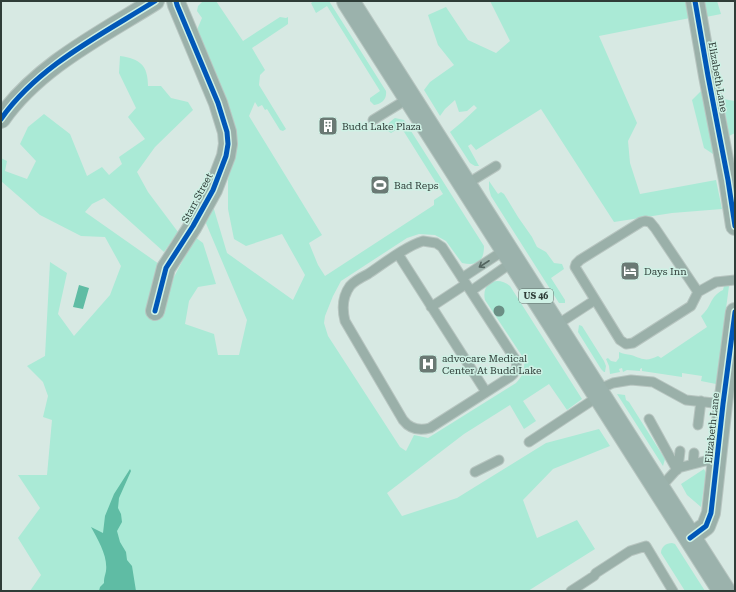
<svg xmlns="http://www.w3.org/2000/svg" width="736" height="592" viewBox="0 0 736 592" font-family="'Roboto Serif',serif">
<style>
.green{fill:#aaead6}
.water{fill:#5fbca4}
.lines{fill:none;stroke-linecap:round;stroke-linejoin:round}
.lane-casing{stroke:#b7c5c0;stroke-width:11}
.street-casing{stroke:#b7c5c0;stroke-width:20}
.primary-casing{stroke:#b7c5c0;stroke-width:24}
.lane{stroke:#9ab0a9;stroke-width:9}
.street{stroke:#9ab0a9;stroke-width:18}
.primary{stroke:#9bb2ac;stroke-width:22}
.cycleway-casing{stroke:#cff1e5;stroke-width:8}
.cycleway{stroke:#0057b8;stroke-width:5}
.tree{fill:#6b8f85}
.oneway{stroke:#546560}
.labels{text-anchor:middle;dominant-baseline:central;stroke-width:3;stroke-linejoin:round;paint-order:stroke}
.shield{fill:#cff1e5;stroke:#5f736c;stroke-width:1}
.shield-label{font-size:9px;font-weight:bold;fill:#2f3d38}
.street-label{font-size:10px;fill:#2f3d38;stroke:#cff1e5}
.poi-label{font-size:10px;fill:#2f3d38;stroke:#cff1e5;text-anchor:start}
</style>
<rect width="100%" height="100%" fill="#d7e9e3"/>
<path class="green" d="M203 1H216L243 41 280 17 286 18 288 17V24L252 48 265 70 260 75 259 85 286 129 283 131 280 130 267 109 265 110 262 105 258 107 255 102 249 116 322 235 309 243 318 265 325 276 434 205V200L443 194 401 127 391 133C382 129 389 122 395 118L404 120 484 246C484 262 477 266 462 263L446 241 435 235 419 234 407 238 341 281 333 296 325 316 324 323 328 336 400 447 406 451 414 435 428 438 516 383C523 376 525 369 524 359L485 300C481 283 497 275 510 286L582 399 567 410 549 384 523 401 536 421 524 429 510 405 464 434 387 493 402 516 457 498 546 443 599 429 610 446 553 469 523 500 537 538 577 520 595 549 528 591H30L41 575 18 538 40 508 18 475H47L52 420 43 417 48 396 43 382 27 366 45 356 50 262 67 273 58 314 74 336 110 295 121 266 105 237 81 236 40 215 1 181V158L7 161 5 171 27 179 36 161 20 144 28 127 44 114 70 134 87 176 102 167 109 175 122 164 119 157 145 139 128 117 136 108 119 73 120 56C140 59 148 65 148 86H161L171 98 188 102 193 110 155 147 137 172 148 192 178 232 164 252 104 198 92 204 85 212 159 264 162 314 174 277 195 237 203 243 216 284 198 287 189 301 185 324 214 334 218 355H239L247 320 205 221 213 206 227 253 293 300 305 275 282 234 246 246 234 239 228 209V180L231 163 194 37 202 18 197 11 198 6Z
M314 1H329L386 91C387 99 382 104 374 105L370 101V98L380 91 327 6 316 13 311 3Z
M490 1H687L690 18 599 36 637 123 628 141 630 163 640 194 716 180 722 209 672 213 614 222 541 109 476 150 471 144 468 146 479 166H475L470 163 450 132 462 122 477 108 474 105 467 111 459 112 455 100 445 109 440 116 424 90 430 82 454 65 438 45 428 15 446 7 468 40 496 53 510 41Z
M704 1H717L721 14 706 17Z
M703 89 716 156 704 148 692 100Z
M723 99 735 101V133L729 136Z
M489 181 498 194 501 192 504 194 518 217 532 237 537 247 546 252 554 263 562 264 564 269 551 278 565 300V303H559L491 196 489 189Z
M724 286H729L716 384 701 381 702 376 682 373V377L642 371V368L640 369V371L627 370 623 372 622 368 619 369 620 372 610 374 609 366 606 359 608 358 611 361 616 362 619 358V352C623 354 627 354 631 355 643 359 646 362 658 356L661 358 707 327 701 316C712 307 709 297 723 290Z
M579 325 582 326 604 361 606 366 605 372H604L601 369 578 332Z
M617 394 625 395 626 400 629 402 665 459 663 466Z
M704 469 706 473 701 507 687 495 681 484Z
M672 543 675 544 705 591H685L661 553C661 547 666 543 672 543Z"/>
<path class="water" d="M79 285 89 288 83 309 73 307Z
M130 469 131 471 119 498 118 508 121 514 122 522 117 531 120 542 126 552 127 560 132 566 136 591H99L100 587 104 583C104 577 105 576 106 571 108 556 98 540 91 527L103 533 105 516 114 494Z"/>
<g class="lines">
<defs>
<path id="lane" d="M373 120 409 98
M465 185 496 166
M645 221 650 222 655 228 698 292 691 306 633 343 626 344 620 340 575 267 576 264 580 260 641 222Z
M423 241 436 243 442 247 515 359C518 366 516 373 510 377L430 428C419 431 410 429 403 420L345 321C342 309 342 297 350 286 354 281 362 277 368 274 383 264 406 246 423 241Z
M398 254 486 392
M462 278 506 249
M471 291 514 261
M698 292 716 282 735 280
M431 307 466 284
M555 326 595 300
M597 390 613 383 631 380 653 382 686 400 723 404
M649 419 677 470
M698 425 701 401
M529 442 599 396
M693 464 694 453
M678 468 680 451
M475 472 499 460
M659 489 678 468 705 461H717
M571 591 594 576 596 573 630 551 646 546 673 591"/>
<path id="street" d="M695 1 708 76 728 180 735 226
M1 119C38 66 101 35 155 1
M155 311 166 268 193 226 213 190 226 156 228 144 227 132 218 103 177 5 176 1
M690 538 706 526 711 513 723 404 735 312"/>
<path id="primary" d="M348 1 724 591"/>
</defs>
<use href="#lane" class="lane-casing"/>
<use href="#street" class="street-casing"/>
<use href="#primary" class="primary-casing"/>
<use href="#lane" class="lane"/>
<use href="#street" class="street"/>
<use href="#primary" class="primary"/>
<defs>
<path id="cycleway" d="M695 1 708 76 728 180 735 226
M1 119C38 66 101 35 155 1
M155 311 166 268 193 226 213 190 226 156 228 144 227 132 218 103 177 5 176 1
M690 538 706 526 711 513 723 404 735 312"/>
</defs>
<use href="#cycleway" class="cycleway-casing"/>
<use href="#cycleway" class="cycleway"/>
</g>
<circle class="tree" cx="499" cy="311" r="5.5"/>
<defs><path id="oneway-shaft" d="M-6 0H5M1.5-3L5.5 0L1.5 3" fill="none" stroke-width="1.6" stroke-linecap="round" stroke-linejoin="round"/></defs>
<use class="oneway" href="#oneway-shaft" transform="translate(484 264) rotate(147)"/>
<defs>
<symbol id="building-square" viewBox="-11 -11 22 22"><rect x="-9" y="-9" width="18" height="18" rx="4" fill="#6a7974" stroke="#cff1e5"/><path d="M-4-6H4V6H1V3H-1V6H-4ZM-2.5-4.3h1.7v1.8h-1.7ZM.8-4.3h1.7v1.8H.8ZM-2.5-1h1.7V.8h-1.7ZM.8-1h1.7V.8H.8Z" fill="#fff"/></symbol>
<symbol id="stadium-square" viewBox="-11 -11 22 22"><rect x="-9" y="-9" width="18" height="18" rx="4" fill="#6a7974" stroke="#cff1e5"/><path d="M0-5a6.5 5 0 1 0 0 10a6.5 5 0 1 0 0-10ZM-3.5-1.8h7v3.6h-7Z" fill="#fff"/></symbol>
<symbol id="hotel-square" viewBox="-11 -11 22 22"><rect x="-9" y="-9" width="18" height="18" rx="4" fill="#6a7974" stroke="#cff1e5"/><path d="M-6-4.5h1.5V1H6V5H4.5V3h-9V5H-6ZM-4 0a1.8 1.8 0 1 1 3.6 0ZM.5 0V-2.5h3Q6-2.5 6 0Z" fill="#fff"/></symbol>
<symbol id="hospital-square" viewBox="-11 -11 22 22"><rect x="-9" y="-9" width="18" height="18" rx="4" fill="#6a7974" stroke="#cff1e5"/><path d="M-5-5h3v3.5h4V-5h3V5h-3V1.5h-4V5h-3Z" fill="#fff"/></symbol>
</defs>
<g fill-rule="evenodd">
<use href="#building-square" x="317" y="115" width="22" height="22"/>
<use href="#stadium-square" x="369" y="174" width="22" height="22"/>
<use href="#hotel-square" x="619" y="260" width="22" height="22"/>
<use href="#hospital-square" x="417" y="353" width="22" height="22"/>
</g>
<g class="labels">
<rect class="shield" x="519" y="289" width="34" height="14" rx="3"/>
<g class="shield-label">
<text x="536" y="296">US 46</text>
</g>
<g class="street-label">
<text transform="translate(718 77) rotate(80)">Elizabeth Lane</text>
<text transform="translate(197 198) rotate(-62)">Starr Street</text>
<text transform="translate(712 428) rotate(-84)">Elizabeth Lane</text>
</g>
<g class="poi-label">
<text x="342" y="126">Budd Lake Plaza</text>
<text x="394" y="185">Bad Reps</text>
<text x="644" y="271">Days Inn</text>
<text x="442" y="358">advocare Medical<tspan x="442" dy="12">Center At Budd Lake</tspan></text>
</g>
</g>
<rect width="736" height="592" fill="none" stroke="#2f3d38" stroke-width="4"/>
</svg>
